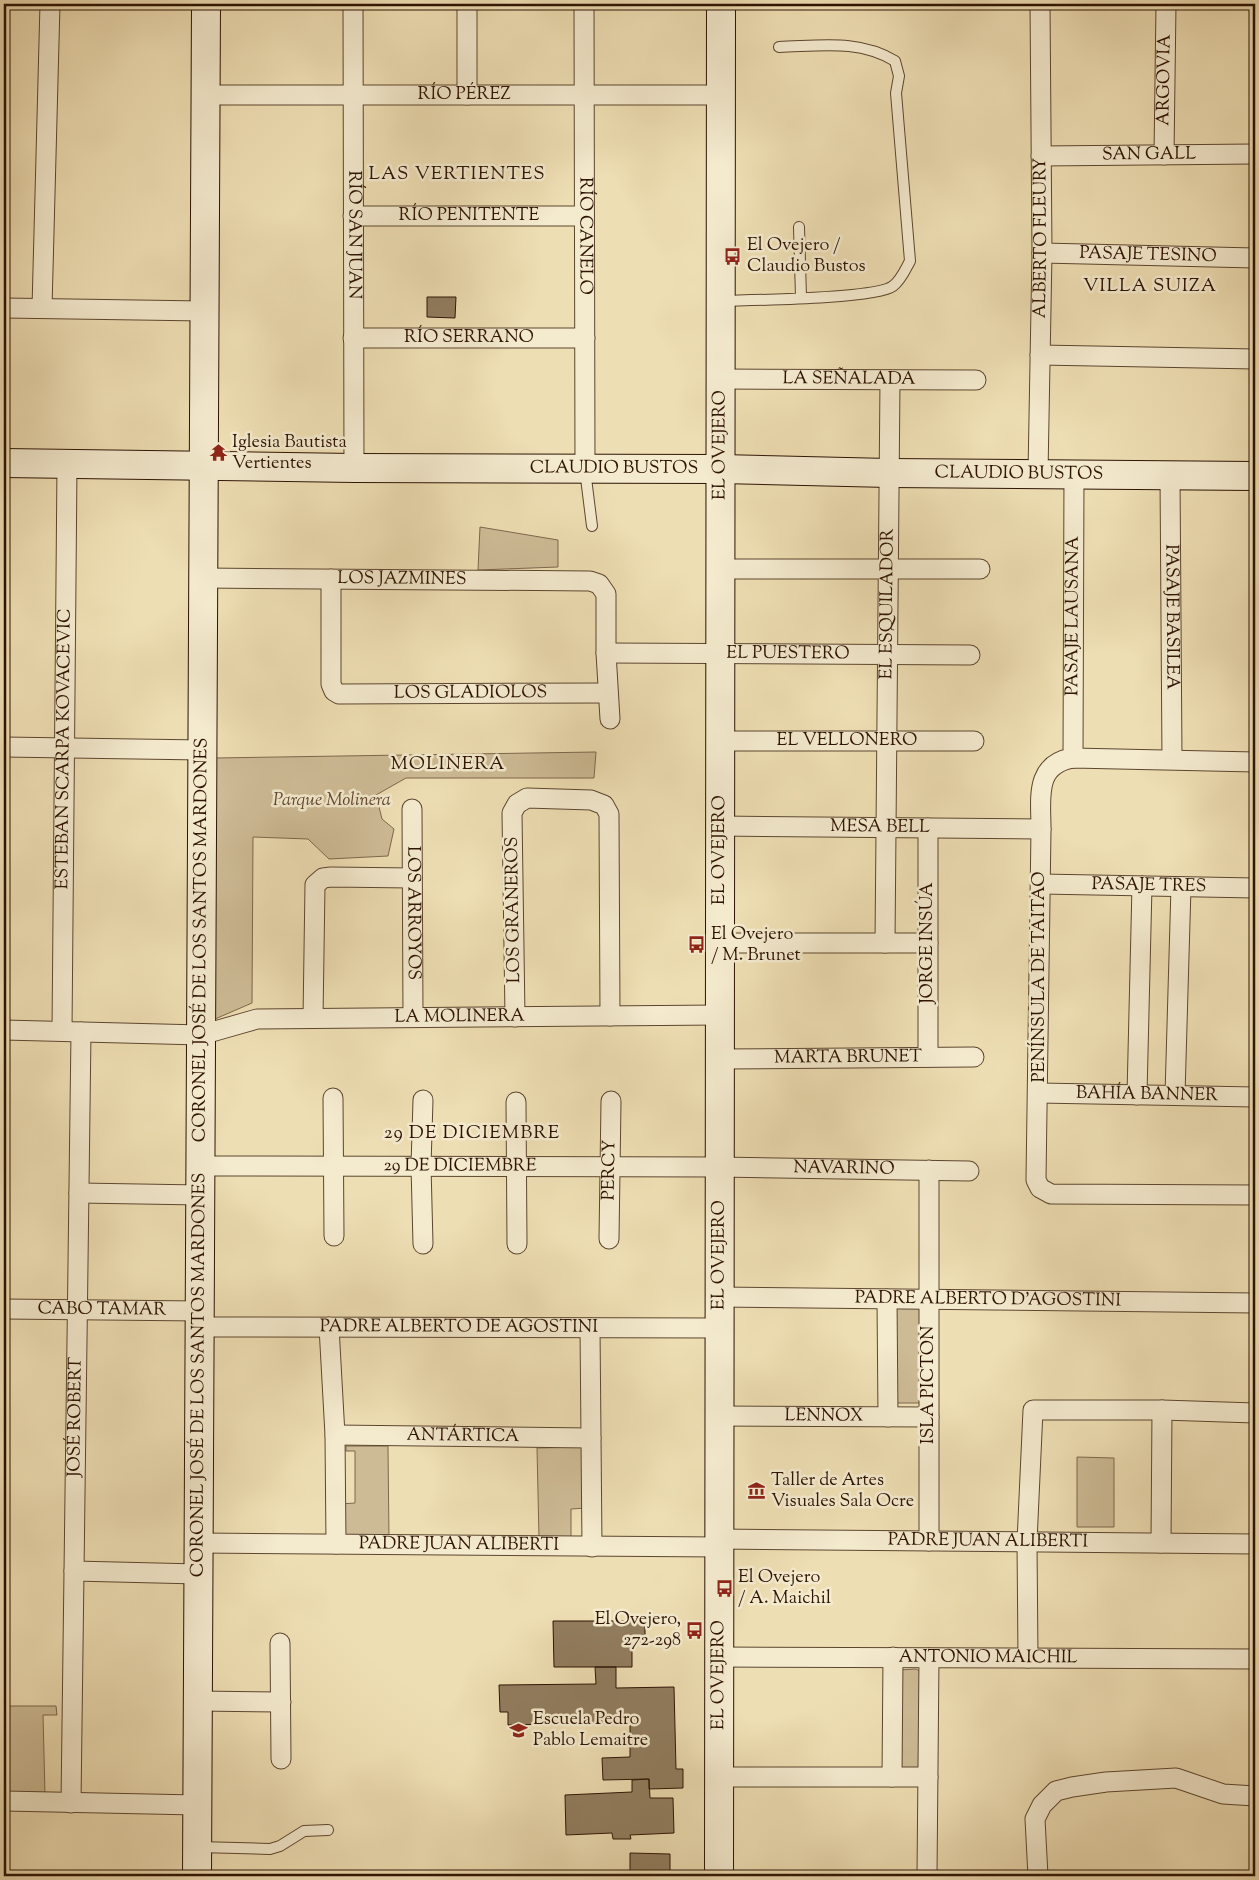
<svg xmlns="http://www.w3.org/2000/svg" width="1259" height="1880" viewBox="0 0 1259 1880" font-family="'Sorts Mill Goudy',serif">
<style>
.green{fill:#cdbb95;stroke:#7d674c}
.building{fill:#917d5f;stroke:#2d1303}
.lines{fill:none;stroke-linecap:round;stroke-linejoin:round}
.lane-casing{stroke:#5d462f;stroke-width:12}
.street-casing{stroke:#5d462f;stroke-width:21}
.secondary-casing{stroke:#2d1303;stroke-width:30}
.lane{stroke:#f4eace;stroke-width:10}
.street{stroke:#f4eace;stroke-width:19}
.secondary{stroke:#f4eace;stroke-width:28}
.labels{text-anchor:middle;dominant-baseline:central;stroke-width:5;stroke-linejoin:round;paint-order:stroke}
.street-label{font-size:18px;fill:#2d1303;stroke:#f4eace}
.poi-label{font-size:18px;fill:#2d1303;stroke:#f4eace;text-anchor:start}
.park-label{font-size:18px;font-style:italic;fill:#5d452f;stroke:#f4eace}
.neighbourhood-label{font-size:19px;letter-spacing:1px;fill:#2d1303;stroke:#f4eace}
</style>
<rect width="100%" height="100%" fill="#eedeb3"/>
<filter id="stains"><feTurbulence type="fractalNoise" baseFrequency=".004" numOctaves="4"/><feColorMatrix values="0 0 0 0 .2 0 0 0 0 .09 0 0 0 0 .02 0 0 0 .5 -.17"/></filter>
<radialGradient id="worn" r=".72"><stop offset=".6" stop-color="#630" stop-opacity="0"/><stop offset="1" stop-color="#630" stop-opacity=".3"/></radialGradient>
<path class="green" d="M480 527 558 540V567L478 570Z
M596 752 594 778H406L376 795 382 819 394 829 388 856 329 859 308 839 253 837 252 1003 215 1019V758Z
M896 1306H922L921 1403H895Z
M346 1446H388L389 1540H341L340 1504 355 1503V1451H346Z
M585 1447 586 1508 571 1509V1537L539 1538 537 1448Z
M1077 1457 1114 1458V1527H1077Z
M916 1669 921 1672 919 1769 904 1770 899 1766V1670Z
M4 1699H5V1706H56L57 1715H43L45 1795H4Z"/>
<path class="building" d="M427 297H456L455 318 427 317Z
M553 1621H645V1643H632V1667H554Z
M595 1667H616V1688L674 1687 676 1769H683V1788L649 1789V1779L603 1780 602 1758 630 1757V1722L508 1725V1712H500L499 1685 596 1684Z
M649 1779 650 1798H673L674 1833 630 1835 631 1839H613L612 1833 566 1835 565 1795 632 1792V1780Z
M630 1853 670 1854V1874H676V1876H630Z"/>
<g class="lines">
<defs>
<path id="lane" d="M799 227 801 297
M722 301C750 300 876 299 893 286 901 280 905 270 910 261L896 93 899 76 895 61C859 39 820 46 779 47
M585 470 592 526
M198 1847 270 1849 280 1846 304 1831 328 1830"/>
<g id="street">
<path id="s1" d="M353 4 354 468"/>
<path d="M467 4V95"/>
<path id="s2" d="M584 4 585 469"/>
<path id="s3" d="M205 95H721"/>
<path id="s4" d="M1164 155 1166 4"/>
<path id="s5" d="M1041 156 1255 154"/>
<path id="s6" d="M353 216H584"/>
<path id="s7" d="M1042 253 1255 258"/>
<path d="M4 308 204 311"/>
<path d="M42 308 50 4"/>
<path id="s8" d="M353 338H585"/>
<path d="M1040 355 1255 359"/>
<path id="s9" d="M721 379 976 380"/>
<path id="s10" d="M1038 473 1042 253 1040 4"/>
<path id="s11" d="M1170 476 1172 759"/>
<path d="M721 569H980"/>
<path id="s12" d="M203 578 590 581 599 584 606 594V653L610 719"/>
<path id="s13" d="M331 579V684L334 691 339 694 608 693"/>
<path id="s14" d="M606 653 970 655"/>
<path id="s15" d="M721 741H974"/>
<path d="M4 747 202 750"/>
<path id="s16" d="M1073 758 1074 473"/>
<path d="M1255 762 1073 758C1034 764 1041 799 1041 829L1036 1180 1040 1188 1051 1194 1255 1195"/>
<path id="s17" d="M412 809 413 1017"/>
<path id="s18" d="M720 826 1041 829"/>
<path d="M928 828V1057"/>
<path id="s19" d="M1041 884 1255 888"/>
<path d="M720 943H928"/>
<path id="s20" d="M885 943 890 380"/>
<path d="M515 1017 512 813 517 804 527 798 591 800 604 805 609 814 610 1016"/>
<path d="M313 1018 315 885 323 878 331 877 412 878"/>
<path id="s21" d="M4 1030 201 1035 257 1019 720 1015"/>
<path id="s22" d="M62 1031 67 465"/>
<path id="s23" d="M720 1059 974 1057"/>
<path id="s24" d="M1039 1093 1255 1097"/>
<path d="M1137 1095 1142 886"/>
<path d="M1175 1095 1181 887"/>
<path d="M333 1098 334 1236"/>
<path d="M516 1102 517 1244"/>
<path id="s25" d="M200 1166 720 1167 969 1171"/>
<path d="M79 1193 200 1195"/>
<path id="s26" d="M609 1239 611 1101"/>
<path d="M423 1244 421 1166 423 1100"/>
<path id="s27" d="M720 1297 1255 1303"/>
<path d="M887 1299 888 1417"/>
<path id="s28" d="M4 1309 200 1311"/>
<path id="s29" d="M199 1327 719 1328"/>
<path d="M329 1327 335 1435 336 1544"/>
<path d="M590 1328 592 1547"/>
<path id="s30" d="M719 1416 929 1417"/>
<path id="s31" d="M335 1435 591 1438"/>
<path id="s32" d="M720 1539 1255 1544"/>
<path d="M929 1541V1170"/>
<path id="s33" d="M198 1543 720 1547"/>
<path d="M1161 1543 1162 1410"/>
<path d="M74 1571 198 1574"/>
<path d="M280 1643 281 1759"/>
<path id="s34" d="M719 1657 1255 1659"/>
<path d="M1028 1658 1027 1542 1033 1410H1162L1255 1413"/>
<path d="M198 1701 281 1702"/>
<path d="M719 1777H928"/>
<path d="M892 1777 893 1657"/>
<path d="M4 1801 197 1805"/>
<path id="s35" d="M71 1803 81 1032"/>
<path d="M927 1876 929 1658"/>
<path d="M1038 1876 1035 1819 1042 1805 1056 1791 1072 1787 1106 1782 1176 1778 1223 1794 1255 1796"/>
</g>
<g id="secondary">
<path id="s36" d="M4 463 354 468 721 469 889 473 1255 476"/>
<path id="s37" d="M197 1876 206 4"/>
<path id="s38" d="M719 1876 721 4"/>
</g>
</defs>
<use href="#lane" class="lane-casing"/>
<use href="#street" class="street-casing"/>
<use href="#secondary" class="secondary-casing"/>
<use href="#lane" class="lane"/>
<use href="#street" class="street"/>
<use href="#secondary" class="secondary"/>
</g>
<defs>
<symbol id="bus-bare" viewBox="-9 -9 18 18"><path d="M-5-6H5V4H4V6H2V4H-2V6H-4V4H-5ZM-3.5-4V0h7V-4ZM-3.5 1.2v1.5H-2V1.2ZM2 1.2v1.5H3.5V1.2Z" fill="#8f2418" stroke="#f4eace" stroke-width="2.5" paint-order="stroke"/></symbol>
<symbol id="temple-bare" viewBox="-9 -9 18 18"><path d="M0-6L5-2H3V0L6.5 2.5H4V6H1.5V3h-3V6H-4V2.5H-6.5L-3 0V-2H-5Z" fill="#8f2418" stroke="#f4eace" stroke-width="2.5" paint-order="stroke"/></symbol>
<symbol id="museum-bare" viewBox="-9 -9 18 18"><path d="M0-6L6-3V-2H-6V-3ZM-5-1h2V3h-2ZM-1-1h2V3h-2ZM3-1h2V3H3ZM-6 4H6V6H-6Z" fill="#8f2418" stroke="#f4eace" stroke-width="2.5" paint-order="stroke"/></symbol>
<symbol id="school-bare" viewBox="-9 -9 18 18"><path d="M0-5L7-2L0 1L-7-2ZM-4 1L0 2.5L4 1V4Q0 6-4 4Z" fill="#8f2418" stroke="#f4eace" stroke-width="2.5" paint-order="stroke"/></symbol>
</defs>
<g fill-rule="evenodd">
<use href="#bus-bare" x="720" y="244" width="25" height="25"/>
<use href="#temple-bare" x="206" y="440" width="25" height="25"/>
<use href="#bus-bare" x="684" y="932" width="25" height="25"/>
<use href="#museum-bare" x="744" y="1478" width="25" height="25"/>
<use href="#bus-bare" x="712" y="1576" width="25" height="25"/>
<use href="#bus-bare" x="682" y="1618" width="25" height="25"/>
<use href="#school-bare" x="506" y="1718" width="25" height="25"/>
</g>
<g class="labels">
<g class="street-label">
<text stroke="none"><textPath href="#s4" startOffset="75">ARGOVIA</textPath></text>
<text stroke="none"><textPath href="#s3" startOffset="259">RÍO PÉREZ</textPath></text>
<text stroke="none"><textPath href="#s5" startOffset="108">SAN GALL</textPath></text>
<text stroke="none"><textPath href="#s6" startOffset="116">RÍO PENITENTE</textPath></text>
<text stroke="none"><textPath href="#s1" startOffset="231">RÍO SAN JUAN</textPath></text>
<text stroke="none"><textPath href="#s2" startOffset="232">RÍO CANELO</textPath></text>
<text stroke="none"><textPath href="#s10" startOffset="235">ALBERTO FLEURY</textPath></text>
<text stroke="none"><textPath href="#s7" startOffset="106">PASAJE TESINO</textPath></text>
<text stroke="none"><textPath href="#s8" startOffset="116">RÍO SERRANO</textPath></text>
<text stroke="none"><textPath href="#s9" startOffset="128">LA SEÑALADA</textPath></text>
<text stroke="none"><textPath href="#s38" startOffset="1431">EL OVEJERO</textPath></text>
<text stroke="none"><textPath href="#s36" startOffset="610">CLAUDIO BUSTOS</textPath></text>
<text stroke="none"><textPath href="#s36" startOffset="1015">CLAUDIO BUSTOS</textPath></text>
<text stroke="none"><textPath href="#s12" startOffset="199">LOS JAZMINES</textPath></text>
<text stroke="none"><textPath href="#s20" startOffset="339">EL ESQUILADOR</textPath></text>
<text stroke="none"><textPath href="#s16" startOffset="142">PASAJE LAUSANA</textPath></text>
<text stroke="none"><textPath href="#s11" startOffset="141">PASAJE BASILEA</textPath></text>
<text stroke="none"><textPath href="#s14" startOffset="182">EL PUESTERO</textPath></text>
<text stroke="none"><textPath href="#s13" startOffset="250">LOS GLADIOLOS</textPath></text>
<text stroke="none"><textPath href="#s15" startOffset="126">EL VELLONERO</textPath></text>
<text stroke="none"><textPath href="#s22" startOffset="282">ESTEBAN SCARPA KOVACEVIC</textPath></text>
<text stroke="none"><textPath href="#s18" startOffset="160">MESA BELL</textPath></text>
<text stroke="none"><textPath href="#s38" startOffset="1026">EL OVEJERO</textPath></text>
<text stroke="none"><textPath href="#s19" startOffset="108">PASAJE TRES</textPath></text>
<text transform="translate(514 910) rotate(-91)">LOS GRANEROS</text>
<text stroke="none"><textPath href="#s17" startOffset="104">LOS ARROYOS</textPath></text>
<text stroke="none"><textPath href="#s37" startOffset="936">CORONEL JOSÉ DE LOS SANTOS MARDONES</textPath></text>
<text transform="translate(928 943) rotate(-90)">JORGE INSÚA</text>
<text transform="translate(1040 977) rotate(-90)">PENÍNSULA DE TAITAO</text>
<text stroke="none"><textPath href="#s21" startOffset="458">LA MOLINERA</textPath></text>
<text stroke="none"><textPath href="#s23" startOffset="128">MARTA BRUNET</textPath></text>
<text stroke="none"><textPath href="#s24" startOffset="108">BAHÍA BANNER</textPath></text>
<text stroke="none"><textPath href="#s25" startOffset="260">29 DE DICIEMBRE</textPath></text>
<text stroke="none"><textPath href="#s25" startOffset="644">NAVARINO</textPath></text>
<text stroke="none"><textPath href="#s26" startOffset="69">PERCY</textPath></text>
<text stroke="none"><textPath href="#s38" startOffset="621">EL OVEJERO</textPath></text>
<text stroke="none"><textPath href="#s27" startOffset="268">PADRE ALBERTO D'AGOSTINI</textPath></text>
<text stroke="none"><textPath href="#s28" startOffset="98">CABO TAMAR</textPath></text>
<text stroke="none"><textPath href="#s29" startOffset="260">PADRE ALBERTO DE AGOSTINI</textPath></text>
<text stroke="none"><textPath href="#s37" startOffset="501">CORONEL JOSÉ DE LOS SANTOS MARDONES</textPath></text>
<text transform="translate(929 1385) rotate(-90)">ISLA PICTON</text>
<text stroke="none"><textPath href="#s35" startOffset="386">JOSÉ ROBERT</textPath></text>
<text stroke="none"><textPath href="#s30" startOffset="105">LENNOX</textPath></text>
<text stroke="none"><textPath href="#s31" startOffset="128">ANTÁRTICA</textPath></text>
<text stroke="none"><textPath href="#s32" startOffset="268">PADRE JUAN ALIBERTI</textPath></text>
<text stroke="none"><textPath href="#s33" startOffset="261">PADRE JUAN ALIBERTI</textPath></text>
<text stroke="none"><textPath href="#s34" startOffset="269">ANTONIO MAICHIL</textPath></text>
<text stroke="none"><textPath href="#s38" startOffset="201">EL OVEJERO</textPath></text>
</g>
<g class="poi-label">
<text x="747" y="246">El Ovejero /<tspan x="747" dy="21">Claudio Bustos</tspan></text>
<text x="232" y="443">Iglesia Bautista<tspan x="232" dy="21">Vertientes</tspan></text>
<text x="711" y="935">El Ovejero<tspan x="711" dy="21">/ M. Brunet</tspan></text>
<text x="771" y="1481">Taller de Artes<tspan x="771" dy="21">Visuales Sala Ocre</tspan></text>
<text x="738" y="1578">El Ovejero<tspan x="738" dy="21">/ A. Maichil</tspan></text>
<text x="681" y="1620" text-anchor="end">El Ovejero,<tspan x="681" dy="21">272-298</tspan></text>
<text x="533" y="1720">Escuela Pedro<tspan x="533" dy="21">Pablo Lemaitre</tspan></text>
</g>
<g class="park-label">
<text x="332" y="801">Parque Molinera</text>
</g>
<g class="neighbourhood-label">
<text x="457" y="174">LAS VERTIENTES</text>
<text x="1150" y="286">VILLA SUIZA</text>
<text x="448" y="764">MOLINERA</text>
<text x="472" y="1133">29 DE DICIEMBRE</text>
</g>
</g>
<rect width="1259" height="1880" fill="none" stroke="#eedeb3" stroke-width="20"/>
<rect x="5" y="5" width="1249" height="1870" fill="none" stroke="#2d1303" stroke-width="2.5"/>
<rect x="10" y="10" width="1239" height="1860" fill="none" stroke="#2d1303"/>
<rect width="100%" height="100%" filter="url(#stains)"/>
<rect width="100%" height="100%" fill="url(#worn)"/>
</svg>
